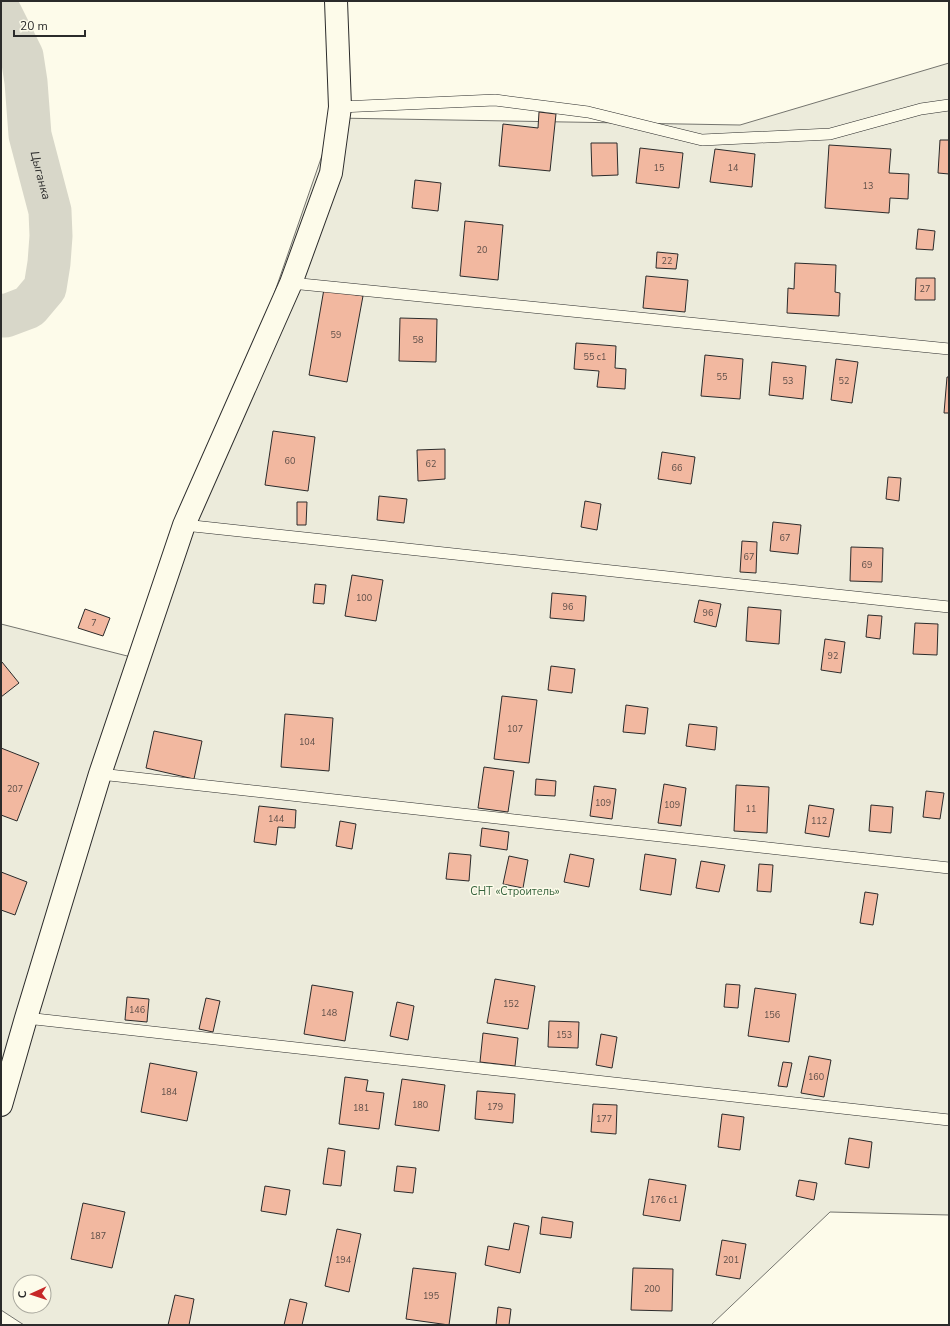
<svg xmlns="http://www.w3.org/2000/svg" width="950" height="1326" viewBox="0 0 950 1326" font-family="'Nunito Sans',sans-serif">
<style>
.green{fill:#ecebdb;stroke:#74746e;fill-rule:evenodd}
.lines{fill:none;stroke-linecap:round;stroke-linejoin:round}
.river{stroke:#d8d7c9;stroke-width:43}
.building{fill:#f2b8a0;stroke:#2b2b2b}
.service-casing{stroke:#2b2b2b;stroke-width:12}
.tertiary-casing{stroke:#2b2b2b;stroke-width:24}
.service{stroke:#fdfbea;stroke-width:11}
.tertiary{stroke:#fdfbea;stroke-width:22}
.labels{text-anchor:middle;dominant-baseline:central;stroke-width:3;stroke-linejoin:round;paint-order:stroke}
.number-label{font-size:9px;fill:#5d4e48}
.park-label{font-size:11px;fill:#34623c;stroke:#fdfbea}
.water-label{font-size:12px;font-style:italic;fill:#2b2b2b;stroke:#fdfbea}
</style>
<rect width="100%" height="100%" fill="#fdfbea"/>
<path class="green" d="M949 63V1215L830 1212 711 1325H24L1 1310V624L147 661 335 118 740 125ZM20 1282H44V1306H20Z"/>
<g class="lines">
<path class="river" id="s1" d="M1 14 22 56 26 82 30 135 50 211 51 236 49 263 45 288 29 307 5 316 1 315"/>
</g>
<path class="building" d="M539 112 556 114 550 171 499 166 503 124 538 128Z
M940 140H949V174L938 173Z
M591 143H617L618 175 592 176Z
M829 145 891 149 889 173 909 174 908 199 890 198 889 213 825 208Z
M640 148 683 153 679 188 636 183Z
M715 149 755 154 752 187 710 182Z
M415 180 441 183 438 211 412 208Z
M465 221 503 225 498 280 460 276Z
M918 229 935 231 933 250 916 249Z
M657 252 678 254 676 269 656 268Z
M795 263 836 265 835 292 840 293 839 316 787 313 788 288 794 289Z
M646 276 688 280 685 312 643 308Z
M916 278H935V300H915Z
M324 289 363 296 347 382 309 375Z
M400 318 437 319 436 362 399 361Z
M576 343 616 346 615 368 626 369 625 389 597 387 599 371 574 369Z
M705 355 743 359 740 399 701 396Z
M836 359 858 362 852 403 831 400Z
M772 362 806 366 803 399 769 395Z
M947 377H949V413H944Z
M273 431 315 437 308 491 265 485Z
M445 449V479L418 481 417 450Z
M662 452 695 457 691 484 658 479Z
M888 477 901 478 899 501 886 499Z
M379 496 407 499 404 523 377 520Z
M585 501 601 504 597 530 581 527Z
M297 502H307L306 525H297Z
M773 522 801 525 798 554 770 551Z
M742 541 757 542 756 573 740 572Z
M851 547 883 548 882 582 850 581Z
M352 575 383 580 376 621 345 616Z
M315 584 326 585 324 604 313 603Z
M552 593 586 596 584 621 550 618Z
M699 600 721 604 716 627 694 622Z
M748 607 781 610 779 644 746 641Z
M85 609 110 618 103 636 78 628Z
M868 615 882 616 880 639 866 637Z
M915 623 938 624 937 655 913 654Z
M825 639 845 642 841 673 821 670Z
M2 662 19 683 1 697V663Z
M551 666 575 669 572 693 548 690Z
M502 696 537 700 529 763 494 759Z
M626 705 648 708 645 734 623 732Z
M285 714 333 718 329 771 281 767Z
M689 724 717 727 715 750 686 746Z
M154 731 202 741 194 779 146 768Z
M1 748 39 763 17 821 1 815Z
M484 767 514 771 508 812 478 808Z
M536 779 556 781 555 796 535 795Z
M664 784 686 788 681 826 658 823Z
M736 785 769 787 767 833 734 831Z
M594 786 616 789 612 819 590 816Z
M926 791 944 793 940 819 923 817Z
M809 805 834 809 829 837 805 833Z
M871 805 893 807 891 833 869 831Z
M259 806 296 810 295 828 278 827 276 845 254 842Z
M340 821 356 824 352 849 336 846Z
M482 828 509 832 507 850 480 846Z
M449 853 471 855 469 881 446 879Z
M570 854 594 859 589 887 564 882Z
M645 854 676 859 671 895 640 890Z
M509 856 528 860 523 888 503 884Z
M701 861 725 865 719 892 696 888Z
M759 864 773 865 771 892 757 891Z
M1 872 27 882 15 915 1 910Z
M865 892 878 894 873 925 860 923Z
M495 979 535 986 528 1029 487 1023Z
M726 984 740 985 738 1008 724 1007Z
M312 985 353 992 345 1041 304 1034Z
M755 988 796 994 789 1042 748 1036Z
M127 997 149 999 147 1022 125 1020Z
M206 998 220 1001 213 1032 199 1029Z
M397 1002 414 1006 408 1040 390 1036Z
M549 1021 579 1022 578 1048 548 1047Z
M483 1033 518 1038 515 1066 480 1062Z
M601 1034 617 1037 612 1068 596 1065Z
M809 1056 831 1060 824 1097 801 1093Z
M783 1062 792 1063 787 1087 778 1086Z
M150 1063 197 1072 187 1121 141 1112Z
M345 1077 368 1080 366 1091 384 1093 379 1129 339 1124Z
M402 1079 445 1085 439 1131 395 1125Z
M477 1091 515 1094 513 1123 475 1119Z
M593 1104 617 1105 616 1134 591 1132Z
M722 1114 744 1117 740 1150 718 1147Z
M849 1138 872 1142 869 1168 845 1164Z
M328 1148 345 1151 341 1186 323 1184Z
M397 1166 416 1168 413 1193 394 1191Z
M649 1179 686 1185 680 1221 643 1215Z
M799 1180 817 1183 814 1200 796 1196Z
M265 1186 290 1190 286 1215 261 1211Z
M83 1203 125 1212 112 1268 71 1259Z
M542 1217 573 1222 571 1238 540 1234Z
M514 1223 529 1226 520 1273 485 1265 488 1246 509 1250Z
M337 1229 361 1234 349 1292 325 1286Z
M722 1240 746 1244 740 1279 716 1275Z
M413 1268 456 1273 449 1325 406 1319Z
M633 1268 673 1269 672 1311 631 1310Z
M175 1295 194 1299 189 1325H168Z
M290 1299 307 1303 302 1325H284Z
M498 1307 511 1309 509 1325H496Z"/>
<g class="lines">
<defs>
<path id="service" d="M340 107 495 100 588 112 702 140 830 134 921 109 949 105
M291 283 949 349
M184 525 949 607
M100 774 949 868
M26 1018 949 1120"/>
<path id="tertiary" d="M1 1105 26 1018 100 774 184 525 291 283 331 173 340 107 336 1"/>
</defs>
<use href="#service" class="service-casing"/>
<use href="#tertiary" class="tertiary-casing"/>
<use href="#service" class="service"/>
<use href="#tertiary" class="tertiary"/>
</g>
<g class="labels">
<g class="number-label">
<text x="659" y="168">15</text>
<text x="733" y="168">14</text>
<text x="868" y="186">13</text>
<text x="482" y="250">20</text>
<text x="667" y="261">22</text>
<text x="925" y="289">27</text>
<text x="336" y="335">59</text>
<text x="418" y="340">58</text>
<text x="595" y="357">55 с1</text>
<text x="722" y="377">55</text>
<text x="788" y="381">53</text>
<text x="844" y="381">52</text>
<text x="290" y="461">60</text>
<text x="431" y="464">62</text>
<text x="677" y="468">66</text>
<text x="785" y="538">67</text>
<text x="749" y="557">67</text>
<text x="867" y="565">69</text>
<text x="364" y="598">100</text>
<text x="568" y="607">96</text>
<text x="708" y="613">96</text>
<text x="94" y="623">7</text>
<text x="833" y="656">92</text>
<text x="515" y="729">107</text>
<text x="307" y="742">104</text>
<text x="15" y="789">207</text>
<text x="603" y="803">109</text>
<text x="672" y="805">109</text>
<text x="751" y="809">11</text>
<text x="276" y="819">144</text>
<text x="819" y="821">112</text>
<text x="511" y="1004">152</text>
<text x="137" y="1010">146</text>
<text x="329" y="1013">148</text>
<text x="772" y="1015">156</text>
<text x="564" y="1035">153</text>
<text x="816" y="1077">160</text>
<text x="169" y="1092">184</text>
<text x="420" y="1105">180</text>
<text x="495" y="1107">179</text>
<text x="361" y="1108">181</text>
<text x="604" y="1119">177</text>
<text x="664" y="1200">176 с1</text>
<text x="98" y="1236">187</text>
<text x="343" y="1260">194</text>
<text x="731" y="1260">201</text>
<text x="652" y="1289">200</text>
<text x="431" y="1296">195</text>
</g>
<g class="park-label">
<text x="515" y="891">СНТ «Строитель»</text>
</g>
<g class="water-label">
<text stroke="none"><textPath href="#s1" startOffset="168">Цыганка</textPath></text>
</g>
</g>
<rect width="950" height="1326" fill="none" stroke="#2b2b2b" stroke-width="4"/>
<g transform="translate(32 1294) rotate(267)"><circle r="19" fill="#fdfbea" stroke="#a9a89e"/>
<path d="M0-3L7 15L0 10L-7 15Z" fill="#c62828"/>
<text y="-6" font-size="11" font-weight="bold" text-anchor="middle" fill="#2b2b2b">С</text>
</g>
<path d="M14 30v6h71v-6" fill="none" stroke="#2b2b2b" stroke-width="2"/>
<text x="20" y="30" font-size="12" fill="#2b2b2b" stroke="#fdfbea" stroke-width="3" paint-order="stroke">20 m</text>
</svg>
